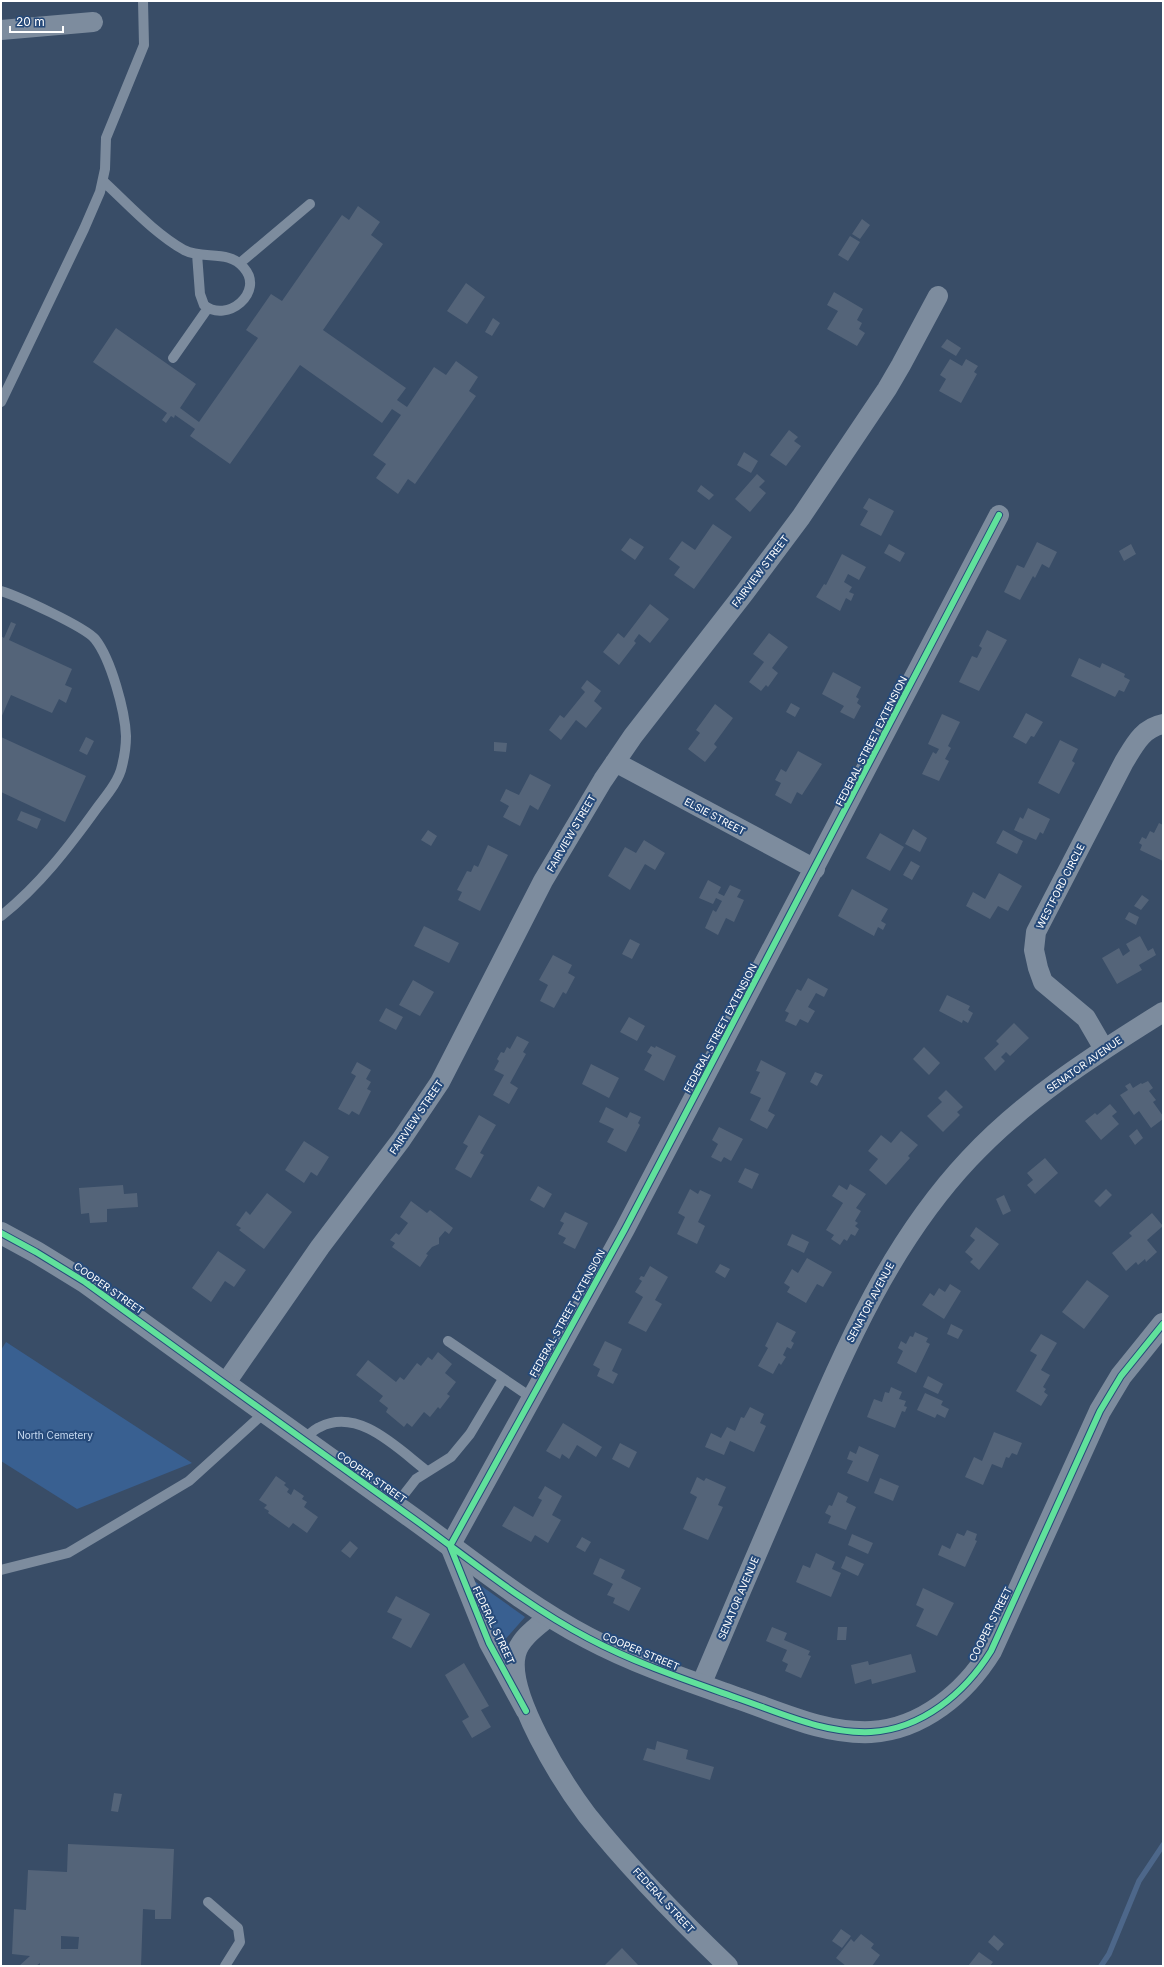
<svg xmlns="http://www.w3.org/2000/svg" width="1164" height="1967" viewBox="0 0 1164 1967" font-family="Inter,sans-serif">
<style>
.green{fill:#396091}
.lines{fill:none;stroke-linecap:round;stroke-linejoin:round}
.stream{stroke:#4d678a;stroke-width:5.5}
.building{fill:#546479;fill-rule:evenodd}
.service{stroke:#7d8c9e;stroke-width:10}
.minor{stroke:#7d8c9e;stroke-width:20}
.tertiary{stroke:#7d8c9e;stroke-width:22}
.cycleway-casing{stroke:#264a7a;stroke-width:8}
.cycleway{stroke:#60e19b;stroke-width:6}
.labels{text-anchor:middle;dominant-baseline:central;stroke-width:4;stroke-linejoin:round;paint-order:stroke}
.street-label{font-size:10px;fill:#fff;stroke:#264a7a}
.park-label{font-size:10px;fill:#cbddf3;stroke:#264a7a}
</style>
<rect width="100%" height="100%" fill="#394d67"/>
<path class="green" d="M6 1342 192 1463 77 1509 1 1461V1350Z
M473 1580 525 1617 501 1644Z"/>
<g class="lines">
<path class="stream" d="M1101 1966 1109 1954 1139 1881 1163 1845"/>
</g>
<path class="building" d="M358 206 380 222 371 235 383 244 323 330 406 388 397 400 407 407 434 367 446 375 456 361 478 377 469 391 476 396 415 484 408 479 398 494 376 478 386 464 373 455 401 415 392 409 382 423 300 365 230 464 190 436 195 429 175 415 174 418 171 416 166 423 162 420 167 413 93 362 116 328 196 384 180 408 199 422 258 338 246 330 271 294 282 301 342 215 349 220Z
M862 219 870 225 860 239 852 234Z
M850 236 860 242 848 261 838 255Z
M466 283 485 297 467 324 447 311Z
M834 292 863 309 857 320 862 323 859 329 865 333 857 346 827 329 838 311 827 305Z
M493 318 500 323 492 336 485 332Z
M947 339 961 348 956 356 941 347Z
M950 359 962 366 966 359 978 366 974 372 977 374 961 403 939 391 946 379 940 375Z
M789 430 798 437 794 441 801 446 786 466 770 455Z
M744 452 758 461 751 473 737 465Z
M757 474 765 481 759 487 766 493 750 512 735 499Z
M701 485 714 495 709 500 697 491Z
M869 498 894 511 881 536 860 525 868 511 863 508Z
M713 524 732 537 694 589 674 575 680 567 669 559 682 541 695 550Z
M630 538 644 547 635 560 621 550Z
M1037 542 1057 552 1049 568 1042 564 1035 578 1033 576 1020 600 1004 592 1017 565 1024 568Z
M889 544 905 553 900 562 884 553Z
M1131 544 1136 554 1124 561 1119 551Z
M842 554 866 567 859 580 848 574 844 582 852 587 849 592 854 594 851 601 846 598 840 611 816 597 824 584 826 585Z
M650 604 669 619 650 643 639 634 634 641 636 643 619 665 603 652 618 633 624 638Z
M11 622 16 624 9 640 72 669 65 685 72 688 66 703 59 699 52 713 11 695 1 718V636L4 638Z
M987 630 1007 640 979 691 959 682 972 656 977 658 982 648 979 646Z
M769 633 788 647 772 668 778 673 768 687 766 685 761 691 749 682 764 662 753 654Z
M1079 658 1100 668 1102 663 1125 674 1124 677 1130 680 1124 692 1119 690 1115 697 1071 676Z
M833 672 861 687 856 697 859 699 857 703 861 706 854 719 840 712 844 706 822 694Z
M587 680 601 691 594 701 602 708 586 728 576 720 561 740 549 730 560 715 564 718 585 692 581 688Z
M791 703 800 708 795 717 786 712Z
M715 704 733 718 714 744 717 747 705 762 688 749 700 733 696 730Z
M1026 713 1043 722 1034 737 1031 736 1026 744 1013 737Z
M942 714 960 722 948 746 951 748 945 759 949 761 939 781 922 774 933 752 936 754 939 749 928 744Z
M1 737 86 776 65 822 1 792Z
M86 737 94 741 87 755 79 751Z
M1060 740 1078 749 1072 761 1075 763 1059 794 1038 783Z
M494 742 507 743 506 752 494 751Z
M798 751 822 764 802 795 797 792 791 804 775 795 781 783 775 780 781 769 786 772Z
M530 774 551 785 538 810 530 805 520 826 503 817 509 806 500 801 506 789 519 795Z
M1028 808 1050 819 1043 834 1040 832 1036 840 1014 830 1020 817 1023 819Z
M21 811 41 819 37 829 17 820Z
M1159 823 1163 825V861L1140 850 1142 845 1139 843 1142 837 1146 839 1150 831 1154 833Z
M913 829 927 838 920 852 905 844Z
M428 830 437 836 431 846 421 840Z
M1003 830 1023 841 1017 854 996 843Z
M880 833 904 847 890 871 866 858Z
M644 840 665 853 655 870 645 864 630 890 608 876 625 847 636 853Z
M488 845 508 855 480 911 458 900 462 892 457 890 467 871 471 872 474 865 478 867Z
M911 861 920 866 912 880 903 875Z
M999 873 1022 886 1008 911 998 906 990 919 966 906 973 892 985 899Z
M708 880 721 887 718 893 724 896 730 885 741 890 737 897 744 900 734 922 726 918 718 935 705 928 713 910 716 912 722 901 716 898 713 904 699 898Z
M852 889 888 909 881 921 886 924 883 930 878 927 874 936 838 916Z
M1142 895 1149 900 1141 910 1134 906Z
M1129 912 1139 917 1136 925 1125 919Z
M424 926 459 943 449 963 414 946Z
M1140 936 1148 951 1153 948 1156 955 1139 965 1142 970 1117 984 1102 958 1119 948 1123 956 1130 951 1126 944Z
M630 939 640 944 632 959 622 954Z
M553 955 572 965 568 973 575 977 566 994 563 992 554 1008 540 1001 548 985 539 980Z
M808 978 828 989 824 997 816 993 808 1007 815 1011 808 1023 800 1019 796 1026 785 1021 789 1013 785 1011 797 989 801 991Z
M413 980 434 992 420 1016 399 1005Z
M947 995 970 1006 968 1010 973 1013 968 1023 963 1020 962 1023 939 1011Z
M386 1008 403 1017 396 1030 379 1021Z
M629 1017 645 1026 637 1041 620 1032Z
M1014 1023 1029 1038 1010 1056 1006 1052 1001 1057 1005 1061 995 1071 984 1058 999 1044 996 1041Z
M517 1036 529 1042 523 1052 526 1054 510 1083 518 1088 509 1104 493 1095 504 1075 494 1070 499 1061 497 1059 501 1052 504 1053 507 1047 510 1049Z
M651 1046 655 1048 656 1046 676 1056 664 1081 644 1070 652 1055 647 1052Z
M924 1047 940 1063 929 1075 913 1059Z
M761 1060 786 1073 768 1111 775 1115 767 1129 750 1120 761 1098 750 1093 760 1072 756 1071Z
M357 1062 371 1070 366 1079 371 1082 367 1089 371 1091 359 1115 352 1111 349 1115 338 1109 356 1076 351 1073Z
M591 1064 619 1078 609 1098 582 1084Z
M815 1072 823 1075 817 1086 810 1082Z
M1148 1081 1153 1088 1149 1091 1156 1100 1153 1102 1163 1116V1119L1151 1128 1139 1111 1134 1115 1120 1095 1128 1090 1125 1086 1130 1083 1133 1088 1141 1083 1142 1084Z
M946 1090 963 1107 957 1112 960 1115 943 1132 927 1116 942 1102 938 1098Z
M1110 1104 1117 1112 1112 1116 1119 1124 1101 1140 1085 1121 1095 1113 1097 1115Z
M606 1107 627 1118 630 1112 641 1117 638 1123 640 1125 626 1152 607 1142 614 1129 599 1122Z
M479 1115 496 1125 480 1153 484 1155 471 1178 455 1169 468 1146 463 1143Z
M719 1127 743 1139 731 1161 724 1157 721 1162 711 1157 718 1144 712 1140Z
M1137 1129 1143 1138 1135 1145 1129 1136Z
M901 1131 918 1145 908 1156 910 1158 886 1185 869 1170 878 1159 868 1151 881 1135 891 1143Z
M304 1141 329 1157 317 1176 311 1172 304 1183 285 1170Z
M1045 1158 1058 1173 1035 1194 1027 1185 1033 1180 1027 1173Z
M745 1168 759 1174 752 1189 738 1182Z
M850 1184 866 1194 856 1208 861 1211 855 1221 858 1223 855 1226 859 1229 855 1236 851 1234 847 1241 844 1239 840 1245 831 1239 834 1235 826 1230 843 1203 832 1196 839 1185 847 1190Z
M123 1185 124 1194 137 1193 138 1207 107 1209V1222L90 1223 89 1213 81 1214 79 1188Z
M538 1186 552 1194 544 1208 530 1200Z
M690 1189 698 1194 700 1190 711 1195 698 1222 705 1226 697 1244 677 1234 685 1217 678 1213Z
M1106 1189 1112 1195 1100 1207 1094 1201Z
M267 1193 292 1212 264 1249 239 1230 241 1228 236 1225 246 1211 250 1215Z
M1004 1195 1011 1211 1003 1215 996 1199Z
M411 1201 427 1213 430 1210 453 1228 449 1234 445 1231 439 1238V1244L432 1247 426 1254 428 1255 420 1267 392 1247 395 1243 390 1240 396 1233 399 1235 408 1223 400 1217Z
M565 1212 588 1223 575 1249 563 1243 566 1238 558 1234 564 1223 560 1221Z
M1152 1213 1163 1226 1147 1240 1157 1252 1146 1262 1145 1259 1138 1265 1136 1262 1126 1271 1112 1253 1132 1236 1129 1233Z
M976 1227 999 1244 979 1270 970 1262 973 1259 965 1252 975 1240 970 1236Z
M792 1234 809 1242 804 1253 787 1245Z
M218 1251 246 1270 234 1287 225 1281 211 1302 192 1288Z
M807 1258 832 1272 823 1287 817 1284 806 1303 787 1292 790 1287 784 1283 792 1269 798 1273Z
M720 1264 730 1269 725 1278 715 1272Z
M650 1266 668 1277 655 1300 662 1304 646 1332 628 1323 643 1297 635 1292 642 1281 639 1279 641 1276 644 1277Z
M1087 1280 1109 1296 1084 1329 1062 1312Z
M950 1284 961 1291 944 1319 922 1305 930 1293 934 1296 939 1288 945 1292Z
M777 1322 796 1332 791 1341 794 1343 791 1349 787 1347 783 1355 786 1357 781 1365 779 1363 773 1374 758 1366 768 1348 765 1346Z
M951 1324 963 1330 958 1339 947 1334Z
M915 1332 928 1338 926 1342 930 1344 916 1373 897 1363 903 1351 898 1348 901 1341 906 1344 910 1336 913 1337Z
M1041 1334 1057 1343 1041 1370 1050 1375 1043 1387 1046 1389 1044 1392 1048 1395 1041 1406 1016 1391 1037 1355 1030 1351Z
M605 1341 622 1349 612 1371 618 1374 613 1384 597 1376 600 1369 593 1365Z
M438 1352 452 1364 445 1373 456 1382 447 1394 450 1396 440 1409 438 1407 430 1417 424 1412 412 1427 407 1423 404 1427 386 1412 388 1408 379 1401 383 1396 356 1375 368 1360 396 1382 400 1377 404 1380 417 1363 421 1366 428 1357 432 1360Z
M928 1376 943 1384 938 1394 923 1387Z
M891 1387 902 1392 899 1399 906 1401 904 1406 907 1407 905 1412 902 1411 895 1428 867 1417 874 1399 882 1402 885 1392 889 1393Z
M925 1393 943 1401 941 1405 949 1409 945 1418 937 1414 935 1418 917 1410Z
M750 1407 764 1414 760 1423 766 1426 754 1452 730 1441 724 1455 705 1447 711 1433 721 1438 727 1427 735 1431 741 1417 744 1418Z
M563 1423 602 1447 596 1457 577 1445 569 1459 562 1454 560 1459 546 1451Z
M994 1432 1022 1443 1017 1455 1012 1453 1009 1458 1006 1457 1002 1468 992 1464 983 1485 965 1477 974 1457 982 1461Z
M620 1443 637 1452 629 1468 612 1459Z
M859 1446 879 1455 868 1482 847 1473 853 1461 847 1459 850 1451 856 1454Z
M276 1476 286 1483 284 1485 289 1489 287 1492 291 1495 294 1489 304 1496 302 1499 307 1502 304 1507 318 1517 307 1533 293 1523 289 1528 268 1513 269 1511 264 1508 267 1505 259 1500Z
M697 1477 704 1481 706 1478 726 1487 718 1505 723 1507 708 1540 683 1529 697 1497 690 1493Z
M880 1478 899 1486 893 1501 874 1493Z
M545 1486 562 1496 552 1515 561 1520 548 1543 535 1535 531 1542 502 1526 514 1506 533 1517 542 1500 538 1498Z
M838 1492 848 1497 846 1502 856 1507 846 1530 828 1523 831 1516 825 1513 829 1505 832 1506Z
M967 1530 977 1534 975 1540 977 1541 965 1567 938 1555 942 1545 950 1549 957 1533 964 1536Z
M852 1534 873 1543 868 1554 848 1545Z
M582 1537 591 1542 585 1552 576 1547Z
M350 1541 358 1548 350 1558 341 1551Z
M816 1553 835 1562 832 1569 841 1573 831 1597 796 1582 803 1565 810 1568Z
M846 1556 864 1564 858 1576 841 1568Z
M600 1558 625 1570 621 1578 641 1588 629 1611 613 1603 615 1598 607 1595 613 1584 593 1574Z
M923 1588 954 1603 937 1636 916 1626 924 1609 916 1605Z
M396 1596 430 1614 411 1648 392 1638 402 1619 387 1612Z
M772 1627 787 1633 784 1640 810 1651 808 1655 811 1656 801 1678 785 1671 788 1664 782 1661 787 1650 766 1641Z
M838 1627H847L846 1640H837Z
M911 1654 916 1672 872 1684 871 1679 855 1684 851 1665 868 1661 869 1665Z
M464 1663 489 1706 481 1710 491 1727 472 1738 462 1721 469 1717 445 1675Z
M657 1741 688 1750 686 1759 714 1767 710 1780 643 1760 647 1748 655 1750Z
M114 1793 122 1794 118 1812 111 1811Z
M68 1844 174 1849 171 1919H155V1910L143 1909 141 1966H40V1963L36 1966H19L30 1956 12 1954 14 1909 26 1910 28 1870 67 1872ZM61 1936 79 1937 78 1949H61Z
M841 1929 851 1936 842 1948 832 1941Z
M861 1934 874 1944 871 1948 880 1955 872 1966H846L836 1958 851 1939 854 1942Z
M994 1935 1004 1944 998 1951 988 1942Z
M622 1948 639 1966H604Z
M979 1952 993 1962 990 1966H968Z"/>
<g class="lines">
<path class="service" d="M103 181C128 204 154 233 184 250 203 260 229 249 244 268 265 292 227 324 204 305L200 294 197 254
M240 263 310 204
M173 358 208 308
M1 402 84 229 100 192 105 169 106 138 144 45 143 1
M1 591C18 596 85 627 95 639 111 659 125 711 126 736 126 745 124 758 122 766 119 781 106 796 97 808 69 847 39 886 1 916
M448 1341 532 1398
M303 1440C308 1436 314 1429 320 1427 359 1407 398 1449 427 1471
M395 1506 416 1479 451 1457 470 1434 503 1379
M1 1570 68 1553 189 1481 265 1412
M208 1902 238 1928 240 1942 225 1966"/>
<path class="minor" d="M1 30 93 22
M615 762 815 869
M1104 1049 1086 1018 1043 982 1038 968 1034 950 1036 932 1124 762C1134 746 1142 728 1163 724
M225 1384 320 1247 401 1140 440 1082 543 881 603 780 633 736 745 592 801 517 887 389 901 365 938 296
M550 1616C538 1626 520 1638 516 1654 506 1694 563 1783 587 1815 630 1869 679 1919 728 1966
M701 1685C734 1606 768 1528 802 1449 846 1346 891 1242 969 1159 1025 1099 1094 1055 1163 1012
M526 1711 489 1643 450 1546 625 1229 999 515"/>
<path class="tertiary" d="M1 1233 36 1252 85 1282C192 1360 299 1437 407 1514 466 1556 523 1604 588 1638 635 1663 686 1680 737 1698 781 1713 824 1734 871 1732 922 1729 965 1693 991 1651L1100 1411 1121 1376 1163 1324"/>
<defs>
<path id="cycleway" d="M1 1233 36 1252 85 1282C192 1360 299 1437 407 1514 466 1556 523 1604 588 1638 635 1663 686 1680 737 1698 781 1713 824 1734 871 1732 922 1729 965 1693 991 1651L1100 1411 1121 1376 1163 1324
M526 1711 489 1643 450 1546 625 1229 999 515"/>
</defs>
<use href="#cycleway" class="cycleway-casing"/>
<use href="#cycleway" class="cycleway"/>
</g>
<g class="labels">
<g class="street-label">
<text transform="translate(760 571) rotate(-53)">FAIRVIEW STREET</text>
<text transform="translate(871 741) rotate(-63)">FEDERAL STREET EXTENSION</text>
<text transform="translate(715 816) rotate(28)">ELSIE STREET</text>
<text transform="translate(571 833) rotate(-60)">FAIRVIEW STREET</text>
<text transform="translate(1060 886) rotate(-63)">WESTFORD CIRCLE</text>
<text transform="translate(720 1028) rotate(-62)">FEDERAL STREET EXTENSION</text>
<text transform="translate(1084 1064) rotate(-35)">SENATOR AVENUE</text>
<text transform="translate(416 1117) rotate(-56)">FAIRVIEW STREET</text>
<text transform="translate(109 1288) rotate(35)">COOPER STREET</text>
<text transform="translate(870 1302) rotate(-62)">SENATOR AVENUE</text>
<text transform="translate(567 1313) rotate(-61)">FEDERAL STREET EXTENSION</text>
<text transform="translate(372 1477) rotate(35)">COOPER STREET</text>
<text transform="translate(738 1598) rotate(-67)">SENATOR AVENUE</text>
<text transform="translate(990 1624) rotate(-63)">COOPER STREET</text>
<text transform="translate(494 1625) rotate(65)">FEDERAL STREET</text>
<text transform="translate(641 1651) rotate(23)">COOPER STREET</text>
<text transform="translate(664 1900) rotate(47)">FEDERAL STREET</text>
</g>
<g class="park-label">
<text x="55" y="1435">North Cemetery</text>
</g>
</g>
<rect width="1164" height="1967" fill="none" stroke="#ffffff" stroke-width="4"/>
<path d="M10 26v6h53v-6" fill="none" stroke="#ffffff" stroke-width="2"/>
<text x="16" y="26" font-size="12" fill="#ffffff" stroke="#264a7a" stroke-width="3" paint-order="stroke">20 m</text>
</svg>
